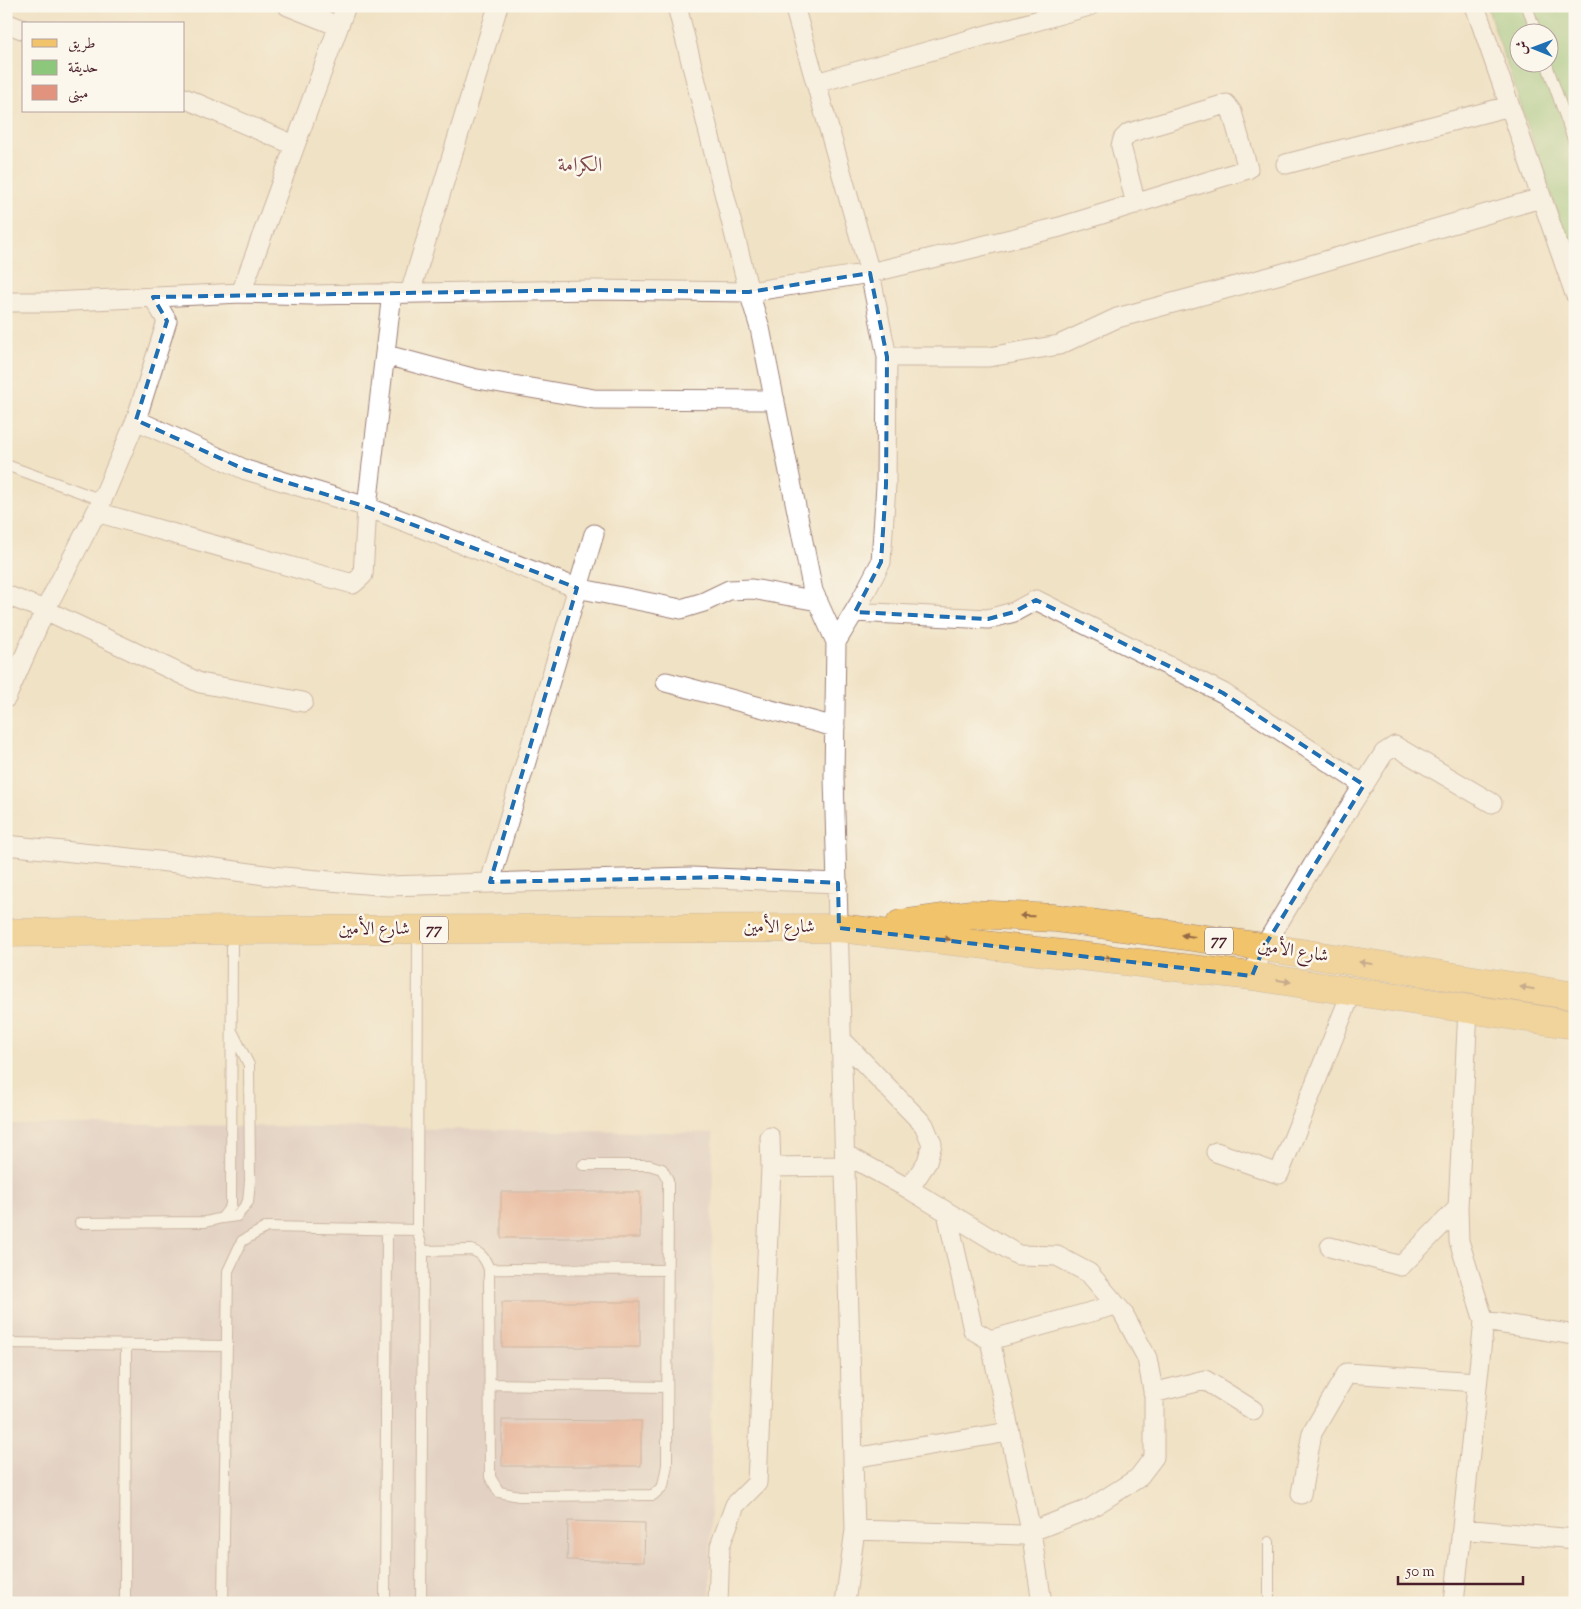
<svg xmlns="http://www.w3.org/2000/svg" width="1581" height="1609" viewBox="0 0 1581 1609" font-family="'Sorts Mill Goudy',Amiri,serif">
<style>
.industrial{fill:#d2bec3}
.green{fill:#8dc77b;stroke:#6c7353;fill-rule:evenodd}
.building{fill:#e2937e}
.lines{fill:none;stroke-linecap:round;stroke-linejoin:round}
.lane-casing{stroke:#9d8078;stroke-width:12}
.street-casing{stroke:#9d8078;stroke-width:21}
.primary-casing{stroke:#9d8078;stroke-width:29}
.lane{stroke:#fff;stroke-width:10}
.street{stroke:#fff;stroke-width:19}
.primary{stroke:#f1c36a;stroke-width:28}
.oneway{fill:#956947}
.marked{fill:none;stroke:#1f6fb2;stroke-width:4;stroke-dasharray:10 6;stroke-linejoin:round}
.labels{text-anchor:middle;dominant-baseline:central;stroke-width:5;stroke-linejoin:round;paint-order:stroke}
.shield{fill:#fbf7ec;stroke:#7f6065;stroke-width:1}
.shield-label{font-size:16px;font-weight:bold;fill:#4a1f2b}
.street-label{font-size:18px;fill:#4a1f2b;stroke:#fbf7ec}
.quarter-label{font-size:20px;fill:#7f4848;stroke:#fbf7ec}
</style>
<rect width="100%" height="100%" fill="#fbf7ec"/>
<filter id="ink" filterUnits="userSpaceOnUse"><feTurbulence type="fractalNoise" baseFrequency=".02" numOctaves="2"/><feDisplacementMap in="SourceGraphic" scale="10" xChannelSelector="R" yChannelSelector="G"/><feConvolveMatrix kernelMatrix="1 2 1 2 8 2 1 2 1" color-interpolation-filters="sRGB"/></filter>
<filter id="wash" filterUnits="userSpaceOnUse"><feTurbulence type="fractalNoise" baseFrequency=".0096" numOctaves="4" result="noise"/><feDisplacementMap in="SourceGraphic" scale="20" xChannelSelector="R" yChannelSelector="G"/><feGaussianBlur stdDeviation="1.12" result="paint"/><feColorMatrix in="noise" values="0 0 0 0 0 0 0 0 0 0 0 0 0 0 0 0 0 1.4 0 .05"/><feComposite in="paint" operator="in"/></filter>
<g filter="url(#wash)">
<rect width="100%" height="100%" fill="#f0e2c5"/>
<path class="industrial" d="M6 1125H184L713 1133 710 1603H6Z"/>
<path class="green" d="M1487 6H1575V264ZM1518 32H1548V62H1518Z"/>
<g id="blocks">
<path class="building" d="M501 1192H640V1238H501Z
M502 1302H640V1347H502Z
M502 1420 641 1421V1466H502Z
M568 1521 645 1523 644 1562 567 1560Z"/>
</g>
</g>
<g filter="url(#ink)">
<use href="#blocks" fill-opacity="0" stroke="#9d8078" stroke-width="1"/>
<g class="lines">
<defs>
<path id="lane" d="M1527 6 1536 32
M1546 62 1575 145
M6 465 102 500
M418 931 417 1230 423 1251 471 1250C482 1253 485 1259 489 1269L490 1477 499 1492 519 1496 653 1495 663 1486 667 1465 668 1180 662 1169 649 1165H583
M222 1218 237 1216 248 1202 250 1181 249 1065 233 1033
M80 1223 205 1222 222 1218 231 1206 232 931
M489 1269 667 1270
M6 1343 227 1346
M490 1384 667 1387
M1269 1542V1603
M125 1603 126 1345
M223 1603 228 1271 242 1241 267 1227 417 1230
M385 1603 387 1229
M421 1603 423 1251"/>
<path id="street" d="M288 6 338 26
M677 6 749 292 760 328 813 591 836 642 834 777 855 1530 845 1603
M794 6 870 273 887 357 886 485 881 562 859 604 836 642
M1475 6 1575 294
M6 23 24 30
M816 83 1089 6
M184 98 294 145
M1286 164 1510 106
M241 293 346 6
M410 293 498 6
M6 302H50L241 293 312 295 593 290 749 292 870 273 1060 227 1248 169 1232 112 1226 104 1129 133 1123 139 1121 146 1136 204
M386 355 472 378 594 399 775 400
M887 357H989L1059 345 1117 318 1277 275 1541 198
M136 420 246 470 367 507 577 588 681 609 704 602 729 590 752 589 818 601
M96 512 353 584 363 575 367 507 392 293
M6 595 45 610 200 683 303 702
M855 612 988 619 1014 612 1036 600 1223 693 1364 785
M666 682 835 727
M6 698 45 610 100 505 136 420 167 321 153 297
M6 845 186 864 272 876 388 886 691 877 838 883
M490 882 594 534
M1252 976 1264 947 1313 865 1384 753 1395 746 1492 803
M842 1040 924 1125 932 1144 927 1162 909 1189
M1216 1152 1279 1174 1352 991
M845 1154 909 1189 1018 1255 1057 1256 1089 1273 1123 1313 1147 1358 1154 1396V1457L1138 1478 1089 1509 1022 1535 855 1530
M771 1167 846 1166
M947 1213 973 1330 990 1340 1031 1531 1042 1603
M1330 1247 1401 1266 1458 1208
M1484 1321 1575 1335
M990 1340 1116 1305
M1153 1393 1205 1380 1253 1410
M853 1458 1009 1432
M1301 1494 1312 1433 1347 1373 1477 1382
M1462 1529 1575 1539
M718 1603 720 1546 735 1505 757 1483 771 1167 770 1137
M1454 1603 1484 1321 1459 1241 1458 1208 1468 1009"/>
<path id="primary" d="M900 924 970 914 1055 918 1264 947 1575 996
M6 933 232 930 839 928 1252 976 1575 1025"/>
</defs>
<use href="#lane" class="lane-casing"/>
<use href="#street" class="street-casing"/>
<use href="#primary" class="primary-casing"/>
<use href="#lane" class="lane"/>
<use href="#street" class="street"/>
<use href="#primary" class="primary"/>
</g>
<defs><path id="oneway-solid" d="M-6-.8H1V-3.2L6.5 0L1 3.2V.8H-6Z" transform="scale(1.25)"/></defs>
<g class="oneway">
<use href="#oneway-solid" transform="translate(1027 916) rotate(-178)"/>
<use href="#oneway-solid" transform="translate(1188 936) rotate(-172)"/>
<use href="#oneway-solid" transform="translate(944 939) rotate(7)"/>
<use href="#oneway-solid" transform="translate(1105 958) rotate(7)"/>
<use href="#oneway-solid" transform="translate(1366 963) rotate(-171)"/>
<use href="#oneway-solid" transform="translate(1284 981) rotate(9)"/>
<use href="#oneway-solid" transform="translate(1527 988) rotate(-171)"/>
</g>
</g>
<path d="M0 0H1581V1609H0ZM870 273 887 357 886 485 881 562 855 612 988 619 1014 612 1036 600 1223 693 1364 785 1264 947 1252 976 839 928 838 883 724 877 490 882 577 588 367 507 246 470 136 420 167 321 153 297 593 290 749 292Z" fill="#f0e2c5" fill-opacity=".55" fill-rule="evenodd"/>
<path class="marked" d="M870 273 887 357 886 485 881 562 855 612 988 619 1014 612 1036 600 1223 693 1364 785 1264 947 1252 976 839 928 838 883 724 877 490 882 577 588 367 507 246 470 136 420 167 321 153 297 593 290 749 292Z"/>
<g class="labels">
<g class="shield">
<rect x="420" y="916.5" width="28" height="27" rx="4"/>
<rect x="1205" y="927.5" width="28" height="27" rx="4"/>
</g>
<g class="shield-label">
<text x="434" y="930">77</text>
<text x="1219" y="941">77</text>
</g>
<g class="street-label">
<text x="779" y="928">شارع الأمين</text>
<text x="374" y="930">شارع الأمين</text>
<text transform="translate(1293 952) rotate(9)">شارع الأمين</text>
</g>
<g class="quarter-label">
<text x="580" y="166">الكرامة</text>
</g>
</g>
<rect width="1581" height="1609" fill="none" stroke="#fbf7ec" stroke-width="25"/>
<rect x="22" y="22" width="162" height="90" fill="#fbf7ec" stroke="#b4a19f"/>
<rect x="32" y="39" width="25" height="8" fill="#f1c36a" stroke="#b4a19f"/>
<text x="68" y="48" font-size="15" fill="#4a1f2b">طريق</text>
<rect x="32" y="60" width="25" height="15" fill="#8dc77b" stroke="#b4a19f"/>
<text x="68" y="72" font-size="15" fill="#4a1f2b">حديقة</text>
<rect x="32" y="85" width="25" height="15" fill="#e2937e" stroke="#b4a19f"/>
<text x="68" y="98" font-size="15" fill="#4a1f2b">مبنى</text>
<g transform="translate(1534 48) rotate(271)"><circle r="24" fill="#fbf7ec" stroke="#b4a19f"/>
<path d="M0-4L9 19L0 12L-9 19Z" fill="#1f6fb2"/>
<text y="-8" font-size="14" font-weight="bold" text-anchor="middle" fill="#4a1f2b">ش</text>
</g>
<path d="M1398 1576v8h125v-8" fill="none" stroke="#4a1f2b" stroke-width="2.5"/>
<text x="1406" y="1576" font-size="15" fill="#4a1f2b" stroke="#fbf7ec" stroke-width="4" paint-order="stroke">50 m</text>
</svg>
